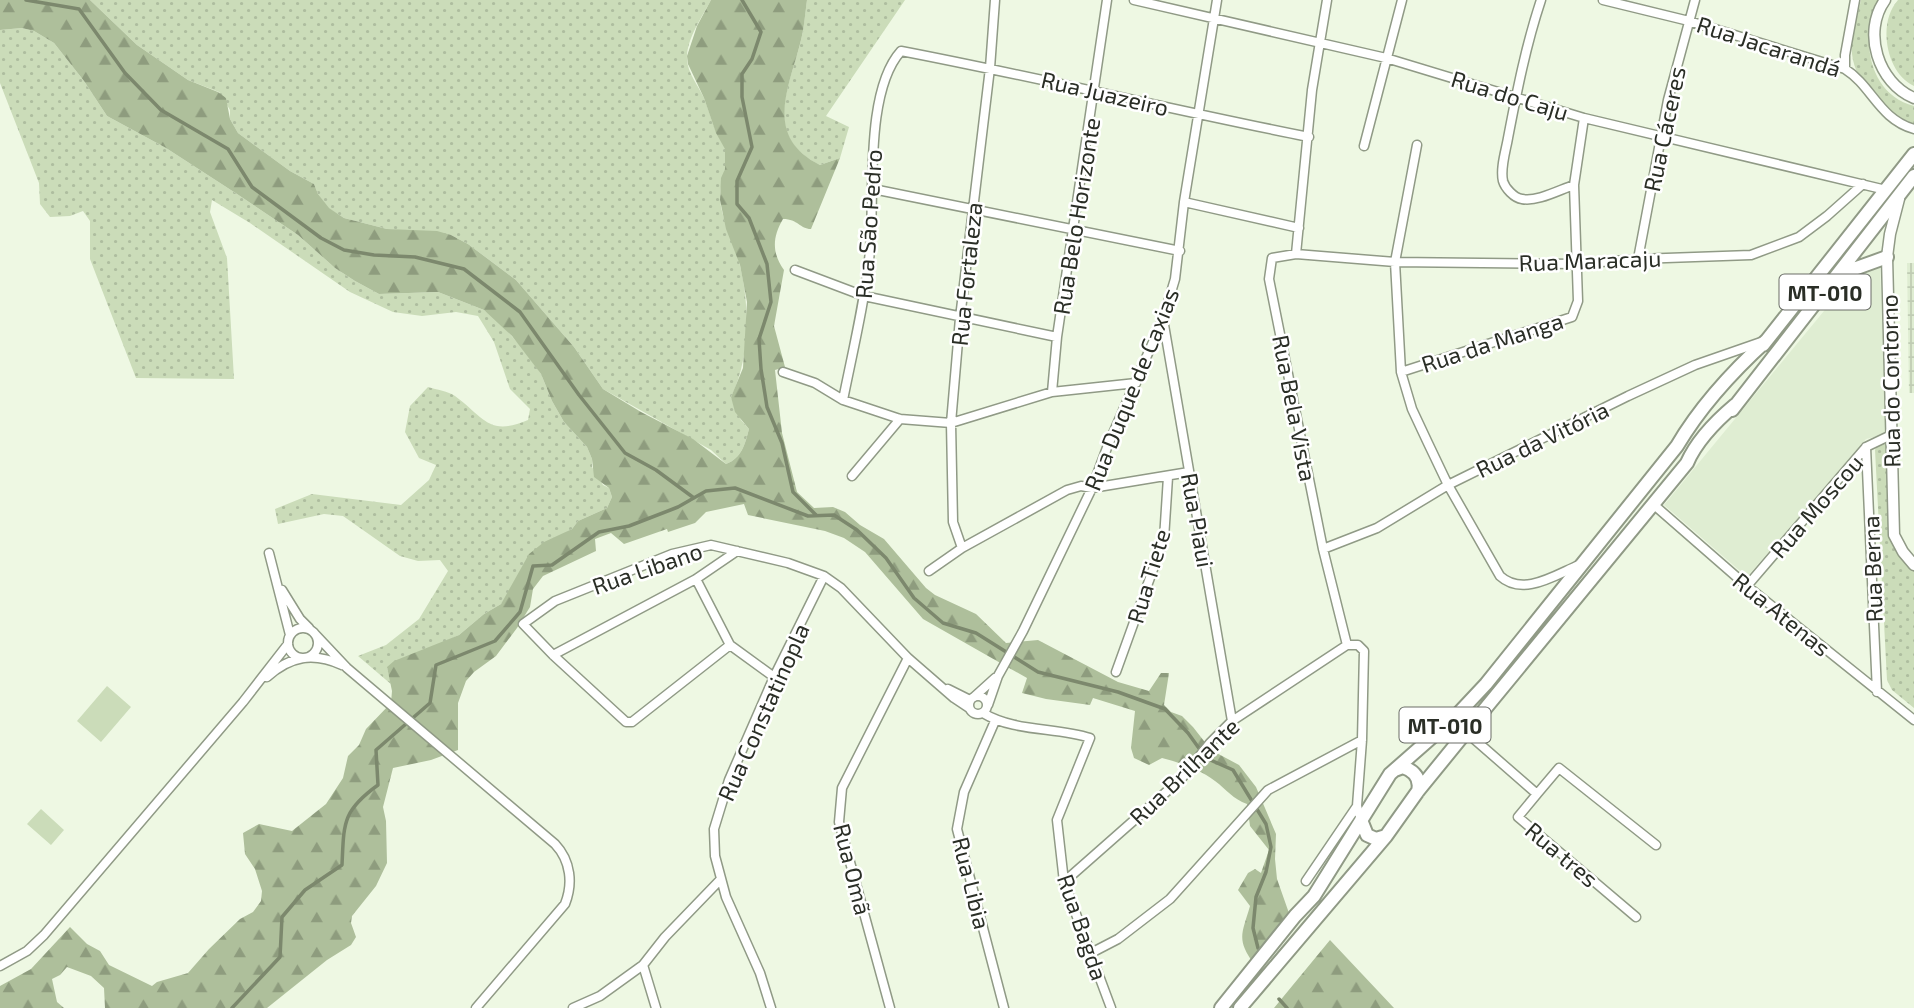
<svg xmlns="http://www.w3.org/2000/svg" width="1914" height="1008" viewBox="0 0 1914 1008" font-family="'Exo 2',sans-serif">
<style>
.built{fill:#dfedd2}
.industrial{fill:url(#industrial-grid)}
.grass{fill:url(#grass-dots)}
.forest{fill:url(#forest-firs)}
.pitch{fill:#cbdcb9}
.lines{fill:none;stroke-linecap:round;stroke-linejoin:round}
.stream{stroke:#7c886d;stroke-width:3.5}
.minor-casing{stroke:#909a86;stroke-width:11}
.tertiary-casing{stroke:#909a86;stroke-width:13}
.primary-casing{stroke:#909a86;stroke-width:16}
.minor{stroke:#fff;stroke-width:8}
.tertiary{stroke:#fff;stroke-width:10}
.primary{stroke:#fff;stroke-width:12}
.labels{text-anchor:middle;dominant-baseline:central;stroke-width:5;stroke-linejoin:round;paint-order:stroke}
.shield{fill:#fff;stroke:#6a6d67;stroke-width:2}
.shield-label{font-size:21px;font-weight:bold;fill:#2a2e26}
.street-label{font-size:23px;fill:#2a2e26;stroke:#fff}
</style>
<defs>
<pattern id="industrial-grid" width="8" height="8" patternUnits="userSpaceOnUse" patternTransform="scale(1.75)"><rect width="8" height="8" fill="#dfedd2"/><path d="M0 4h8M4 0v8" fill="none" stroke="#c0ccb4"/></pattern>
<pattern id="grass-dots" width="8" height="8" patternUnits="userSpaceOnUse" patternTransform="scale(1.75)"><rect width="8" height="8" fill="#cbdcb9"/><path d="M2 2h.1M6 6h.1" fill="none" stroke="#aebd9f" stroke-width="1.8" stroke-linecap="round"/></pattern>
<pattern id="forest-firs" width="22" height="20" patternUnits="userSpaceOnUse" patternTransform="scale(1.75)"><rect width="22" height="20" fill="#aebf9b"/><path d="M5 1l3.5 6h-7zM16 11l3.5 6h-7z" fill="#8e9c7e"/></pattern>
</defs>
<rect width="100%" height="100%" fill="#eef8e3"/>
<path class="built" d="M1874 266H1880L1886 434 1866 439 1747 577 1664 505 1852 277Z"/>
<path class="industrial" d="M1907 263H1914V393H1909Z"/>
<path class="grass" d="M90 0H711C702 17 686 40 687 59 687 72 699 87 704 98 708 108 711 119 715 129 717 135 723 141 725 147 730 165 719 182 720 200 722 218 730 234 736 251 750 296 752 354 731 397L741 420 749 429C745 444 742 458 726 464L711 450 603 389 574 347 516 280 468 244 451 235 387 229 344 218 328 208 318 194 314 184 290 171 238 133 230 119V110L219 92 188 80 137 45Z
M807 0H905L826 116 849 127 840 158 820 165C763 137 788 90 800 44 804 30 805 14 807 0Z
M1861 0H1880C1858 37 1869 95 1914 106V125C1888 114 1855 85 1852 54 1851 36 1857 18 1861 0Z
M1898 0H1914V86C1886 73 1877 23 1898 0Z
M22 28 34 31 54 43 84 81 107 116 166 148 237 194 298 235 335 268 355 281 379 294 438 292 484 310 498 321 526 352 541 374 552 401 564 422 587 447 592 459V467L603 485 609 488 612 497 607 508 578 521 572 529 559 536 501 604 484 614 459 635 387 668 392 685 358 656 386 645 419 619 448 571 440 560 418 561 400 556 343 516 324 514 278 524 275 509 312 494 401 505 429 480 436 465 419 458 405 432 410 406 428 387C437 390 448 391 455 396 484 417 488 437 528 420L530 409 510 389 494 342 478 316 456 312 422 316 393 312 350 292 250 223 212 200 210 212 227 258 234 379 136 378 90 259V221L83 211 70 216 50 217 40 204 39 183 0 83V30Z
M1888 438 1891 537 1900 557 1914 570V708L1892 690 1887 680 1875 450 1877 445Z"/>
<path class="forest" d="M0 0H90L137 45 188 80 218 92 226 98 230 119 238 133 290 171 314 184 318 194 329 208 344 218 387 229 437 231 451 235 468 244 516 280 574 347 603 389 641 412 693 439 726 464C742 458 745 444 749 429L735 412 731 397 743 368 747 302 740 265 726 229 720 200 721 178 725 169V149L716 133 704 98 688 64 687 56 697 26 711 0H807C805 15 804 30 800 44 788 90 764 137 820 165L840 158 811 229C800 229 798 219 783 219 772 238 772 253 784 270L774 326 785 367 775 370 782 433 797 492 814 508 833 507 845 512 860 525 884 539 926 588 935 595 976 614 1006 643 1038 640 1118 682 1149 691 1161 673H1169L1164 705 1171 712 1182 716 1193 727 1211 750 1239 765 1256 787 1276 834 1275 859 1277 879 1290 916 1254 964C1236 939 1242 934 1250 906L1238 890 1248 873 1255 869 1261 873 1269 850 1250 826 1247 804C1233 799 1227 790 1215 781 1199 769 1181 763 1162 758L1149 765 1134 758 1131 748 1135 711 1093 698 1090 705 1046 699 1022 693 1027 678 923 619 865 552 844 538 825 531 748 515 744 504 706 512 695 523 668 532 667 529 624 544 611 533 595 539 596 551 543 576 533 589 530 607 517 628 496 656 474 672 466 681 458 703V750L431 760 393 768 383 807 386 821 387 863 376 886 352 916 351 923 356 937 351 945 327 960 267 1008H105L104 988 91 976 67 967 60 975 52 979 57 1002 64 1008H0V986L31 969 70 927 87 944 100 951 109 965 152 986 157 982 188 973 209 949 240 919 253 912 261 901 262 891 255 869 245 854 243 833 259 824 292 831 326 804 343 778 348 756 359 745 366 729 391 703 392 691 387 667 394 661 459 635 484 614 501 604 529 554 544 542 572 529 578 521 607 508 612 497 609 488 594 477 592 459 587 447 564 422 552 401 541 374 512 336 484 310 438 292 379 294 355 281 335 268 298 235 237 194 166 148 107 116 84 81 54 43 34 31 22 28 0 30Z
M1330 940 1394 1008H1274Z"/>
<path class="pitch" d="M107 686 131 707 101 742 77 721Z
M41 809 64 830 51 845 27 824Z"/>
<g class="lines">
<path class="stream" d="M26 0 79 9 125 73 161 110 228 149 252 187 321 238 344 250 374 255 415 257 464 269 520 312 579 395 625 453 656 470 694 498
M742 0 761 32 752 59 742 74V97L752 147 737 181V204L749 218 767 264 771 302 759 339 761 369 767 407 782 443 793 492 816 515
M1279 999 1287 1008
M232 1008 280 957 282 917 305 890 342 865C344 823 342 811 378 785L376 750 430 703 436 665 495 641 520 612 533 566 552 565 599 532 629 526 678 507 706 491 735 488 808 516 834 515 857 530 886 558 914 598 943 623 976 633 1038 672 1118 692 1165 709 1188 733 1206 758 1233 770 1266 824 1271 847 1266 872 1256 897 1253 928 1258 948"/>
<defs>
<path id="minor" d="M1134 0 1386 58 1584 118 1886 190
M1541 0C1526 45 1517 91 1508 138 1506 150 1500 168 1503 181 1505 188 1514 198 1522 199 1537 202 1559 190 1574 185
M1603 0 1689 21 1845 69C1872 86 1879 119 1914 129
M1845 69V55L1855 0
M1417 145 1395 262 1401 372 1412 409 1427 441 1448 485 1500 576C1523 597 1555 575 1579 565
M1364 146 1402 0
M873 189 1180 251
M1184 202 1299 228
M1296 254 1312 90 1327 0
M1638 259 1668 100 1695 0
M795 270 864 296 1057 337
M1163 319 1232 721
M783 372 815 383 843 400 900 419 951 423 1052 392 1136 383
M1401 372 1572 317 1578 301 1574 185 1584 118
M1052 392 1057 337 1107 0
M843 400C853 350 865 301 870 251 875 197 864 92 901 51 1037 77 1173 110 1309 137
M1866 447 1877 692
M852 476 900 419
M1653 504 1747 586 1914 720
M962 548 953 522 951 423 960 318 990 68 995 0
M1323 549 1377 528 1448 485 1628 396 1695 365 1764 341
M269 553 290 635
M929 571 962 548 1067 490 1081 486 1092 488 1189 472
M696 579 730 645 774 677
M1747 586 1866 447 1891 435
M282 590 300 619 309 628
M288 643a15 15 0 1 1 30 0a15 15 0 1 1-30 0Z
M314 633 347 668 555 844C571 861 573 884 565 904L476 1008
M730 645 632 722H626L553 655 523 624 555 601 672 554 711 545 788 563 824 576 841 588 908 658 954 698 969 708
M1347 645 1323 549 1269 279 1272 258 1296 254 1395 262 1577 264 1638 259 1751 255 1799 237 1827 216 1863 184
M1347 645H1358L1364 651 1362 740 1357 806 1361 820
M553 655 696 579 737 551
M1116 672 1164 539 1168 477
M267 677C290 656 313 652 342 665
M948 689 970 700
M969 705a9 9 0 1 1 18 0a9 9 0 1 1-18 0Z
M974 697 995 678
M988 705 998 676 1023 631 1092 488 1108 445 1163 319 1175 279 1184 202 1217 0
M983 713C1014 732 1056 727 1090 738L1057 820 1064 882 1111 1008
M995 721 964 792 957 829 1004 1008
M1466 732 1537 794 1518 817 1636 917
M1537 794 1559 768 1656 845
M1306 881 1357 806
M1064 882 1182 778 1210 743 1232 721 1347 645
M1091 953 1118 939 1170 899 1268 790 1362 740
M643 965 656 1008
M0 966 27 951 44 935 243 702 288 644
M573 1008 600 996 643 965 665 937 720 880
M771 1008 760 973 726 897 715 856 714 829 729 780 774 677 824 576
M890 1008 839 822 842 788 908 658"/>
<path id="tertiary" d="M1885 0C1862 32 1878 83 1914 98
M1899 199 1890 234 1887 257 1894 535 1903 552 1914 565"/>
<path id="primary" d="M1840 274 1887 257
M1763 345 1914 154
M1732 410 1914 176
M1395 770 1403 767C1415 771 1421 779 1418 791
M1361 820 1367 835 1376 839 1386 836
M1221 1008 1295 916 1314 896 1390 774 1456 716 1486 684 1677 446C1700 407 1734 370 1767 340
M1240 1008 1386 836 1418 791 1466 732 1687 463C1697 440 1716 421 1735 405"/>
</defs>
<use href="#minor" class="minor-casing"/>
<use href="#tertiary" class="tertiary-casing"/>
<use href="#primary" class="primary-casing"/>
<use href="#minor" class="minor"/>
<use href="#tertiary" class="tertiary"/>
<use href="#primary" class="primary"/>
</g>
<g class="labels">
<g class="shield">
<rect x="1779.5" y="274.5" width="91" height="35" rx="5"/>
<rect x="1399.5" y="707.5" width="91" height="35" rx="5"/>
</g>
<g class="shield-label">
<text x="1825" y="292">MT-010</text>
<text x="1445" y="725">MT-010</text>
</g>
<g class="street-label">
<text transform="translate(1769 46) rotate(18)">Rua Jacarandá</text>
<text transform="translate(1105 93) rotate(13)">Rua Juazeiro</text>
<text transform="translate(1510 95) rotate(17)">Rua do Caju</text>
<text transform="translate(1664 129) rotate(-78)">Rua Cáceres</text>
<text transform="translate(1076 216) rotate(-81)">Rua Belo Horizonte</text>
<text transform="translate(868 224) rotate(-86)">Rua São Pedro</text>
<text transform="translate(1590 260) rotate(-2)">Rua Maracaju</text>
<text transform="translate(966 274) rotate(-84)">Rua Fortaleza</text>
<text transform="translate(1492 342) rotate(-18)">Rua da Manga</text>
<text transform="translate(1890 381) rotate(-91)">Rua do Contorno</text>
<text transform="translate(1131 389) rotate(-68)">Rua Duque de Caxias</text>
<text transform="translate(1295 408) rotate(79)">Rua Bela Vista</text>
<text transform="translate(1542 439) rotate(-26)">Rua da Vitória</text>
<text transform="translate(1816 506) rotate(-49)">Rua Moscou</text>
<text transform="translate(1198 520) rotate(80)">Rua Piaui</text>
<text transform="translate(647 568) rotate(-19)">Rua Libano</text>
<text transform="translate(1872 569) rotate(-92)">Rua Berna</text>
<text transform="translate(1148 576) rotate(-73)">Rua Tiete</text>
<text transform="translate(1782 614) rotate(39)">Rua Atenas</text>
<text transform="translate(763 712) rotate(-66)">Rua Constatinopla</text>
<text transform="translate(1184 771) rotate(-44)">Rua Brilhante</text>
<text transform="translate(1562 854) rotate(40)">Rua tres</text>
<text transform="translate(853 869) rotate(76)">Rua Omã</text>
<text transform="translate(972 883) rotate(76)">Rua Libia</text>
<text transform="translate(1083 927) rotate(71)">Rua Bagda</text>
</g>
</g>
</svg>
